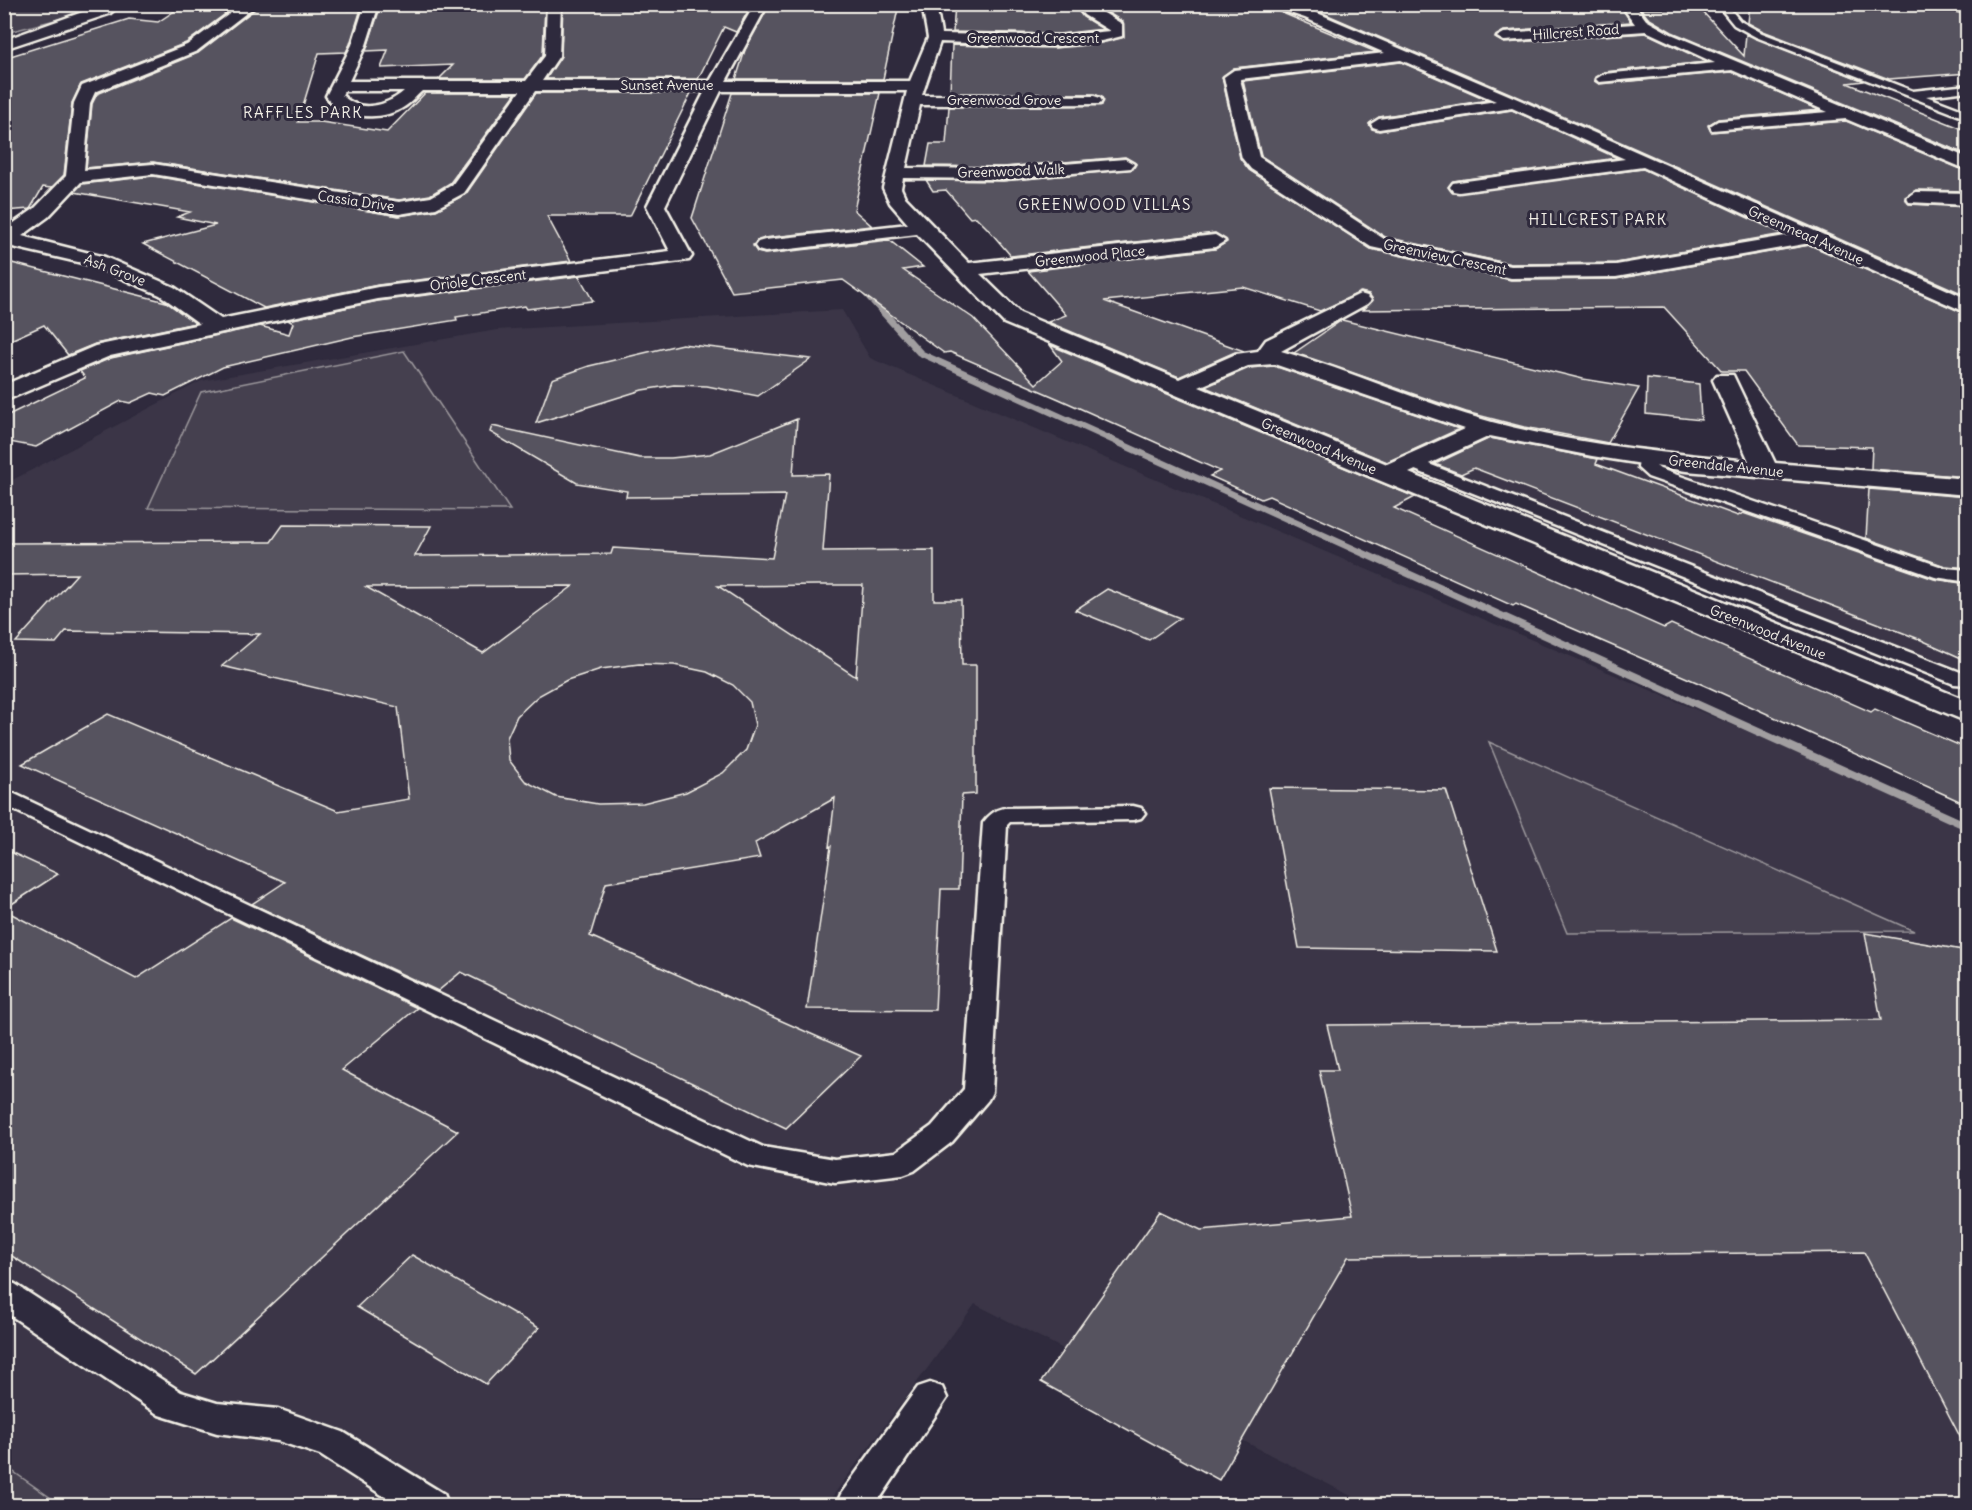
<svg xmlns="http://www.w3.org/2000/svg" width="1972" height="1510" viewBox="0 0 1972 1510" font-family="Delius,sans-serif">
<style>
.built{fill:#3b3647}
.green{fill:#454050;stroke:#9c989c;stroke-width:1.5}
.lines{fill:none;stroke-linecap:round;stroke-linejoin:round}
.stream{fill:#a19ea0;fill-rule:evenodd}
.building{fill:#56525f;stroke:#f4f1e8;stroke-width:1.5;fill-rule:evenodd}
.lane-casing{stroke:#f4f1e8;stroke-width:5}
.street-casing{stroke:#f4f1e8;stroke-width:5}
.lane{fill:#2f2a3d;fill-rule:evenodd}
.street{fill:#2f2a3d;fill-rule:evenodd}
.labels{text-anchor:middle;dominant-baseline:central;stroke-width:6;stroke-linejoin:round;paint-order:stroke}
.far-street-label{font-size:14px;fill:#f4f1e8;stroke:#2f2a3d}
.far-neighbourhood-label{font-size:15px;letter-spacing:1.5px;fill:#f4f1e8;stroke:#2f2a3d}
</style>
<rect width="100%" height="100%" fill="#2f2a3d"/>
<filter id="ink" filterUnits="userSpaceOnUse"><feTurbulence type="fractalNoise" baseFrequency=".0167" numOctaves="2"/><feDisplacementMap in="SourceGraphic" scale="12" xChannelSelector="R" yChannelSelector="G"/><feConvolveMatrix kernelMatrix="1 2 1 2 8 2 1 2 1" color-interpolation-filters="sRGB"/></filter>
<g filter="url(#ink)">
<path class="built" d="M842 310 870 358 1967 825V1505H1369L975 1304 826 1505 5 1506V484L201 381 497 330Z
M1506 436 1709 474 1967 494V679L1435 469Z"/>
<path class="green" d="M5 5H93L78 14 5 33Z
M404 351 510 510 148 508 201 392Z
M1489 742 1914 931 1567 933Z
M4 1466H5L61 1505H5Z"/>
<g class="lines">
<path class="stream" d="M861 289H867L923 351 1968 822V831L917 355 861 293Z"/>
</g>
<path class="building" d="M351 4 348 10 361 9 350 44 346 52 319 53 298 122H321L387 132 425 93H516L450 183 430 195 399 200 153 162 86 168 92 104 97 94 198 53 259 6Z
M446 4H545L543 55 525 79H439L453 65 381 68 388 50 366 51 380 8Z
M563 4H752L736 32 724 27 698 79H546L561 56Z
M770 4H899L883 79H736L745 50Z
M955 4H1073L1083 17 1103 29 1059 34 953 32Z
M1094 4H1261L1376 52 1234 68 1222 77 1240 158 1249 170 1371 249 1511 280 1616 279 1810 245 1968 315V477L1871 469 1872 447 1798 445 1744 371H1722L1664 307 1362 310 1373 300 1369 294 1361 292 1320 311 1243 287 1104 301 1244 351 1235 352 1179 377 1048 322 1066 315 1028 271 1215 249 1227 242 1215 233 1011 256 988 229 976 217 970 218 946 190 933 191 926 180 1003 181 1133 169 1136 164 1125 157 1003 167 926 166 930 144H946L949 107 1102 105V97L1094 94 950 93 952 45 1055 48 1101 43 1124 37 1123 22Z
M1296 4H1602L1600 7 1622 8 1631 22 1504 31 1495 38 1504 43 1646 33 1707 62 1604 72 1595 77 1594 81 1599 84 1732 72 1819 110 1718 119 1708 125 1711 132 1846 121 1968 172V191L1916 190 1905 197 1909 204 1968 207V296L1521 98 1316 10Z
M1750 4H1922L1968 15V73L1889 79 1763 31 1748 23Z
M182 6H236L186 43 81 84 72 103 64 175 51 188 43 187 30 209 4 211V58L129 19 158 22Z
M1641 9H1700L1744 56 1746 34 1864 81 1847 83 1968 131V155L1672 32 1648 18Z
M1401 62 1488 100 1379 117 1369 124 1372 129 1379 131 1512 110 1617 158 1453 181 1448 187 1453 193 1643 169 1783 234 1616 263 1511 264 1385 237 1261 156 1243 81Z
M536 93H691L630 216H547L571 261 378 285 264 308 143 244 216 225 177 217 190 212 74 192 82 184 153 176 399 216 436 210 466 194Z
M732 93H880L854 210 872 226 764 238 753 245 757 252 765 254 889 240 923 267 903 270 973 318 1036 384 1062 361 1050 345 1415 497 1394 508 1664 628 1671 624 1871 712 1875 709 1968 749V805L1708 687 1516 604 1513 606 1269 496 1261 499 1210 476 1220 471 1059 399 950 352 944 353 843 280 732 292 692 218Z
M4 261 166 302 195 323 95 344 68 355 44 325 4 343Z
M579 276 593 301 527 309 525 306 456 317 457 320 352 337 223 367 165 396 152 393 130 403 121 401 36 447 4 441V417L85 378 80 371 111 358 260 326 289 334 293 323 288 320 378 301Z
M1342 320 1583 379 1639 388 1608 443 1524 427 1466 412 1294 353Z
M682 344 811 359 758 396 707 386 674 385 642 390 536 423 552 379 589 366Z
M1274 366 1459 429 1387 462 1205 387 1249 368Z
M1647 378 1699 384 1701 420 1646 414Z
M797 419 793 475 829 474 823 551 934 550V600H961L962 665H976V794L962 795 959 889H941L935 1010 807 1009 831 846 829 847 835 798 755 843 760 858 606 883 590 936 861 1056 786 1128 461 972 438 991 252 904 285 882 22 764 108 714 338 811 409 799 398 707 222 666 260 634 66 631 56 643 16 642 77 574 4 575V543L271 542 283 525 431 526 415 556 611 554 613 548 772 558 785 495 626 497 627 491 577 483 490 432 492 426 640 458H671L710 454ZM818 585H863L856 677 718 586ZM573 586 483 653 366 587ZM639 664 674 665 707 672 733 685 750 702 755 725 746 750 723 773 686 792 643 803 598 804 556 797 525 781 509 760 507 738 517 716 538 696 567 680 601 669Z
M1490 438 1598 459 1596 464 1738 516 1743 513 1934 579 1968 584V661L1919 639 1474 468 1461 474 1435 464Z
M1869 489 1968 497V568L1945 566 1866 538Z
M1107 589 1180 618 1149 640 1075 610Z
M1269 788 1446 790 1497 951 1299 948Z
M4 849 58 874 4 909Z
M4 910 136 979 231 918 417 1008 342 1070 458 1131 196 1374 4 1251Z
M1865 933 1968 951V1452L1864 1252 1348 1257 1219 1480 1041 1382 1161 1211 1201 1230 1352 1216 1319 1070H1338L1327 1025 1881 1020Z
M412 1255 539 1328 486 1384 357 1307Z"/>
<g class="lines">
<defs>
<path id="lane" d="M1717 4H1726L1740 21 1762 33 1913 91 1968 85V91L1926 96 1968 112V119L1756 37 1734 25Z
M1648 452 1654 453 1656 466 1660 469 1945 568 1968 570V582L1935 577 1648 477 1638 468 1639 457Z
M1411 457 1968 675V685L1954 684 1405 466 1402 462 1405 458Z
M4 789 763 1147 835 1159 896 1152 932 1126 964 1089 983 823C989 815 995 810 1004 808L1133 806 1141 808 1145 813 1141 818 1133 820 1010 822 1007 825 992 1092 988 1100 952 1142 914 1171 903 1175 835 1183 748 1166 4 805Z
M4 1281 15 1284 181 1392 217 1403 278 1409 343 1432 444 1494 449 1506H399L320 1455 278 1441 217 1433 159 1415 4 1311Z
M930 1383 942 1387 947 1398 875 1506H836L841 1494 918 1387Z"/>
<path id="street" d="M105 4H121L109 14 4 49V40Z
M243 4H258L197 51 95 92 90 103 84 170 153 164 399 202 431 197 452 185 520 91H422C416 96 411 103 404 107 381 122 342 119 326 96L352 45 365 4H379L366 45 349 81H526L545 56 547 4H561L559 56 542 81H710L755 4H768L726 81H910L928 38 922 4H936L941 34 1059 36 1110 31 1084 15 1075 4H1089L1122 24V36C1065 53 999 43 940 42L922 95 1094 96 1100 98 1102 101 1100 104 920 105 906 168 1003 169 1125 159 1134 164 1131 168 1003 179 903 178 901 188 905 197 969 263 1215 235 1225 241 1215 247 980 274 1020 313 1179 379 1236 354 1258 351 1266 340 1360 294 1367 296 1371 300 1367 304 1281 351C1352 371 1421 403 1492 422 1575 444 1663 453 1749 461L1713 380 1717 375H1733L1775 463 1968 479V495L1686 471 1592 456 1490 436 1409 473 1968 701V722L1376 479 1004 323 917 234 765 252 758 250 755 246 758 242 765 240 908 224 890 203 883 188 907 91H721L665 206 692 256 689 260 378 299 110 356 4 401V385L95 346 200 324 160 295 91 265 4 245V230L34 209 66 176 74 103 82 86 187 45ZM344 91H404C387 106 360 114 342 95ZM535 91H705L647 206 670 251 378 287 221 319 174 287 105 257 22 236 48 217 81 182 153 174 399 214 436 208 464 193ZM1274 364 1465 429 1387 464 1199 387 1248 366Z
M1263 4H1286L1315 12 1520 100 1968 299V313L1810 243 1616 277 1511 278 1371 247 1251 169 1242 158 1224 77 1234 70 1385 53 1305 18ZM1401 60 1496 101 1379 119 1371 124 1373 127 1379 129 1512 108 1625 159 1459 182 1453 183 1450 187 1453 191 1459 192 1643 167 1791 235 1616 265 1511 266 1384 239 1259 157 1240 79Z
M1628 4H1641L1638 9 1646 20 1671 34 1968 158V170L1846 119 1712 130 1710 126 1718 121 1828 112 1732 70 1599 82 1596 79 1604 74 1715 63 1646 31 1504 41 1497 37 1504 33 1635 24 1624 9Z
M1916 192 1968 193V205L1909 202 1907 198Z"/>
</defs>
<use href="#lane" class="lane-casing"/>
<use href="#street" class="street-casing"/>
<use href="#lane" class="lane"/>
<use href="#street" class="street"/>
</g>
</g>
<g class="labels">
<g class="far-street-label">
<text transform="translate(1576 32) rotate(-4)">Hillcrest Road</text>
<text x="1033" y="38">Greenwood Crescent</text>
<text x="667" y="85">Sunset Avenue</text>
<text x="1004" y="100">Greenwood Grove</text>
<text transform="translate(1011 171) rotate(-2)">Greenwood Walk</text>
<text transform="translate(356 201) rotate(8)">Cassia Drive</text>
<text transform="translate(1806 235) rotate(24)">Greenmead Avenue</text>
<text transform="translate(1090 256) rotate(-6)">Greenwood Place</text>
<text transform="translate(1445 257) rotate(12)">Greenview Crescent</text>
<text transform="translate(115 270) rotate(21)">Ash Grove</text>
<text transform="translate(478 280) rotate(-7)">Oriole Crescent</text>
<text transform="translate(1319 446) rotate(23)">Greenwood Avenue</text>
<text transform="translate(1726 466) rotate(6)">Greendale Avenue</text>
<text transform="translate(1768 632) rotate(22)">Greenwood Avenue</text>
</g>
<g class="far-neighbourhood-label">
<text x="303" y="112">RAFFLES PARK</text>
<text x="1105" y="204">GREENWOOD VILLAS</text>
<text x="1598" y="219">HILLCREST PARK</text>
</g>
</g>
<rect width="1972" height="1510" fill="none" stroke="#2f2a3d" stroke-width="24"/>
<rect x="12" y="12" width="1948" height="1486" fill="none" stroke="#f4f1e8" stroke-width="2" filter="url(#ink)"/>
</svg>
